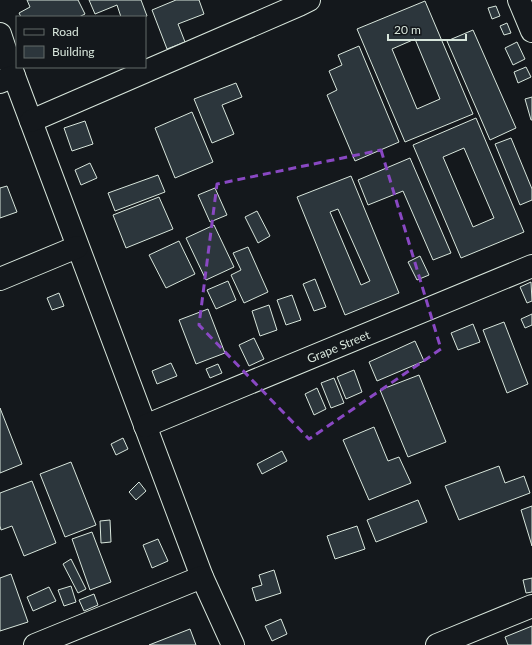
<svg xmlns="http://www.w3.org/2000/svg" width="532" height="645" viewBox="0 0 532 645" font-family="Lato,sans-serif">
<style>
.building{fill:#2c363c;stroke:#d8e6dc;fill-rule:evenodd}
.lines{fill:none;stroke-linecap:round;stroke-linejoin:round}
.street-casing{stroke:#d8e6dc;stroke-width:24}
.street{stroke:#14181c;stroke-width:22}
.marked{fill:none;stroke:#8948c3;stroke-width:3;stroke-dasharray:8 5;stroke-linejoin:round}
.labels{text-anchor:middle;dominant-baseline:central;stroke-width:3;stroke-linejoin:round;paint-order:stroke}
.street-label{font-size:12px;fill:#d8e6dc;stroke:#14181c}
</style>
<rect width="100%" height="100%" fill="#14181c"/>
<path class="building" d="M27 0H78L85 14 79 17H21L19 13 30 7Z
M89 0H141L147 16 143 17H121L117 5 95 14Z
M176 0H199L204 14 178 24 185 42 167 49 152 10Z
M425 1 473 114 405 142 357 29ZM415 39 440 99 417 109 392 49Z
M496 6 500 16 492 19 488 8Z
M507 23 511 33 504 35 500 26Z
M473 30 516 128 490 140 447 41Z
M517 42 525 59 513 65 505 48Z
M359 46 399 142 355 161 327 95 337 90 329 71 342 65 338 55Z
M526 67 531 77 518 83 514 72Z
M236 83 242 97 222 105 234 134 212 143 194 99Z
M532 97V120H531L525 99Z
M192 112 213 162 175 178 155 128Z
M476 118 524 232 461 258 413 145ZM464 148 494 218 473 227 443 157Z
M85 121 93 144 72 151 64 128Z
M511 138 532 189V200L520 205 495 144Z
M410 158 451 253 433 260 403 191 368 205 358 180Z
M90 163 97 178 81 185 75 170Z
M158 175 165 192 115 211 108 193Z
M351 176 399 293 345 315 297 197ZM338 209 370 281 361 285 330 212Z
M7 186 17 212 0 218V188Z
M215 188 227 215 210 222 198 195Z
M159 197 173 229 126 248 113 215Z
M257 211 270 236 258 243 245 217Z
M214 225 234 267 206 280 186 238Z
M179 241 195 274 166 288 149 255Z
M248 247 268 292 244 303 231 275 241 270 233 253Z
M420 256 429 275 417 280 408 262Z
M315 279 326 307 314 311 303 284Z
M228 281 236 300 216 309 207 290Z
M531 282 532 301 527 303 520 287Z
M59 293 64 306 52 310 47 298Z
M292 295 301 320 286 325 277 300Z
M269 305 277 330 260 336 252 311Z
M208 309 225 353 196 364 179 320Z
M532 314V325L525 328 521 319Z
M504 322 528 384 507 393 483 330Z
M473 324 480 342 458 350 451 333Z
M254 338 264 359 249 366 239 345Z
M415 341 424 361 377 381 369 362Z
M171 363 177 376 157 384 152 371Z
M218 364 222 373 210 378 206 369Z
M354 370 362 392 346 399 337 377Z
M419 375 446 442 408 457 380 390Z
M334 378 344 403 331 408 321 383Z
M317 388 326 409 314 415 305 394Z
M0 408 22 464 0 473Z
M374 427 388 461 399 457 411 483 369 500 343 440Z
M123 438 128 449 116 455 111 444Z
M282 451 287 461 262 474 257 464Z
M71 462 96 525 65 537 40 474Z
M499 466 505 483 524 476 530 493 459 520 445 486Z
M32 481 56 543 24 556 12 526 1 530 0 526V493Z
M139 482 146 491 136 500 129 492Z
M418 500 427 522 376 542 367 520Z
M532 506V546L521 510Z
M110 520 111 542 101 543 100 521Z
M357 526 365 549 335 559 327 536Z
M92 532 111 582 90 590 72 539Z
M158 539 168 561 152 568 143 545Z
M71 559 86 589 78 593 63 564Z
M274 570 281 593 256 601 252 588 262 585 259 575Z
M11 574 28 622 0 631V578Z
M532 578V592L526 593 523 580Z
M71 586 76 602 64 606 58 590Z
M49 587 56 601 33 611 27 597Z
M94 594 98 605 84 611 79 600Z
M281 619 287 634 272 641 265 626Z
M532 626V645H508L505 637Z
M190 629 196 645H149Z"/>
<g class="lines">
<defs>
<g id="street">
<path d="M519 0 532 31"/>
<path d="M0 34 14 76"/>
<path d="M0 82 14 76 202 577"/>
<path d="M31 121 299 5 309 0"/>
<path d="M0 279 77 247"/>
<path id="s1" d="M145 426 532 266"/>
<path d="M35 645 202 577 233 645"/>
<path d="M437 645 532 606"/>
</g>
</defs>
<use href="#street" class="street-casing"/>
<use href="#street" class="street"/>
</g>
<path class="marked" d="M381 150 441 349 309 439 199 325 217 184Z"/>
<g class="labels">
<g class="street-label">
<text stroke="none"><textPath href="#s1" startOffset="209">Grape Street</textPath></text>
</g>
</g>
<rect x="16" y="16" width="130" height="52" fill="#14181c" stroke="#626a69"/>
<rect x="24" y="29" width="20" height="6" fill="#14181c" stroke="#626a69"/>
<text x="52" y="36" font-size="12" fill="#d8e6dc">Road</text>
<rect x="24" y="46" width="20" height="12" fill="#2c363c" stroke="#626a69"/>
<text x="52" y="56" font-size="12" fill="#d8e6dc">Building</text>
<path d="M388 34v6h78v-6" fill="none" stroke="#d8e6dc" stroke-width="2"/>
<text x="394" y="34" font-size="12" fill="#d8e6dc" stroke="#14181c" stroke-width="3" paint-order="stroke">20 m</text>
</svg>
